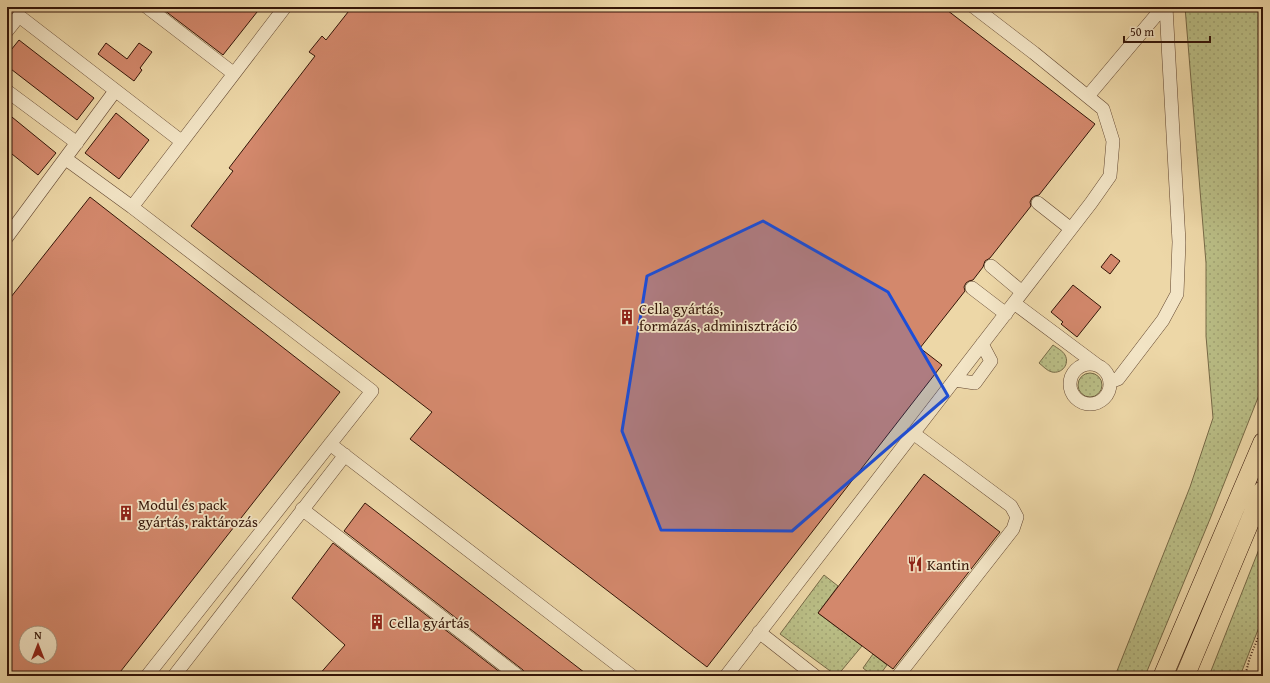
<svg xmlns="http://www.w3.org/2000/svg" width="1270" height="683" viewBox="0 0 1270 683" font-family="'Gentium Book Plus',serif">
<style>
.grass{fill:url(#grass-dots);stroke:#776a47}
.building{fill:#d3886c;stroke:#341508;fill-rule:evenodd}
.lines{fill:none;stroke-linecap:round;stroke-linejoin:round}
.minor-casing{stroke:#624630;stroke-width:14}
.highway-casing{stroke:#341508;stroke-width:20}
.path{stroke:#341508;stroke-width:2;stroke-dasharray:1 2;stroke-linecap:butt}
.minor{stroke:#f3e5c6;stroke-width:13}
.highway{stroke:#edd7a7;stroke-width:19}
.marked{fill:#1d4ed8;fill-opacity:0.2;stroke:#1d4ed8;stroke-width:3;stroke-linejoin:round}
.labels{text-anchor:middle;dominant-baseline:central;stroke-width:3.5;stroke-linejoin:round;paint-order:stroke}
.poi-label{font-size:15px;fill:#341508;stroke:#f3e5c6;text-anchor:start}
</style>
<defs>
<pattern id="grass-dots" width="8" height="8" patternUnits="userSpaceOnUse"><rect width="8" height="8" fill="#babe86"/><path d="M2 2h.1M6 6h.1" fill="none" stroke="#a0a272" stroke-width="1.8" stroke-linecap="round"/></pattern>
</defs>
<rect width="100%" height="100%" fill="#edd7a7"/>
<filter id="stains"><feTurbulence type="fractalNoise" baseFrequency=".005" numOctaves="4"/><feColorMatrix values="0 0 0 0 .2 0 0 0 0 .09 0 0 0 0 .02 0 0 0 .5 -.17"/></filter>
<radialGradient id="worn" r=".72"><stop offset=".6" stop-color="#630" stop-opacity="0"/><stop offset="1" stop-color="#630" stop-opacity=".3"/></radialGradient>
<path class="grass" d="M1185 7H1263V385L1210 519 1145 676H1115L1190 487 1213 418 1206 336V263Z
M1053 345C1057 348 1063 351 1065 355 1070 364 1062 374 1052 372 1047 371 1043 366 1039 363Z
M1078 385a12 12 0 1 1 24 0a12 12 0 1 1-24 0Z
M1263 539V617L1240 676H1209Z
M824 575 838 586 818 613 862 646 837 676 780 634Z
M873 654 887 665 879 676H873L863 668Z"/>
<path class="building" d="M160 7H261L223 55Z
M352 7H943L1095 124 1039 195 1035 196 1032 198 1030 202 1031 206 990 258 985 261 983 267 973 280 969 281 966 283 964 287 965 291 920 348 942 365 707 667 410 439 432 412 191 226 233 171 229 168 315 56 309 52 322 36 326 40Z
M19 40 94 98 77 120 7 66V55Z
M106 43 127 59 139 43 152 52 140 68 142 70 134 81 98 54Z
M7 113 56 153 38 175 7 150Z
M116 113 149 140 119 179 85 153Z
M90 197 340 392 117 676H7V302ZM26 633H50V657H26Z
M1111 254 1120 261 1110 274 1101 267Z
M1073 285 1101 307 1077 337 1061 324 1063 322 1051 312Z
M924 474 1000 532 893 669 818 613Z
M365 503 589 676H526L523 670 344 531Z
M333 543 505 676H318L345 645 292 598Z"/>
<g class="lines">
<defs>
<path id="minor" d="M147 7 233 73
M7 31 19 16 181 141
M7 91 77 143
M1088 96 1163 7
M66 159 132 207 372 391 147 676
M1038 203 1071 229
M132 207 285 7
M7 237 115 91
M991 266 1022 292
M972 288 1006 314
M1014 303 1097 365
M1070 384a20 20 0 1 1 40 0a20 20 0 1 1-40 0Z
M955 380 975 383 991 361 982 344
M1110 382 1118 379 1163 320 1177 294 1179 242 1166 7
M330 444 632 676
M302 509 518 676
M759 632 815 676
M174 676 345 455
M726 676 1091 203 1110 176 1113 141 1103 109 1034 53 974 7
M898 676 1013 529 1017 517 1011 506 913 433"/>
<path id="highway" d="M1163 676 1263 442
M1185 676 1263 490"/>
</defs>
<use href="#minor" class="minor-casing"/>
<use href="#highway" class="highway-casing"/>
<path class="path" d="M1245 676 1250 657 1263 626"/>
<use href="#minor" class="minor"/>
<use href="#highway" class="highway"/>
</g>
<path class="marked" d="M763 221 888 292 948 396 792 531 661 530 622 431 647 276Z"/>
<defs>
<symbol id="building-bare" viewBox="-9 -9 18 18"><path d="M-4-6H4V6H1V3H-1V6H-4ZM-2.5-4.3h1.7v1.8h-1.7ZM.8-4.3h1.7v1.8H.8ZM-2.5-1h1.7V.8h-1.7ZM.8-1h1.7V.8H.8Z" fill="#8f2418" stroke="#f3e5c6" stroke-width="2.5" paint-order="stroke"/></symbol>
<symbol id="restaurant-bare" viewBox="-9 -9 18 18"><path d="M-5-6h1v4h1v-4h1v4h1v-4h1v5L-1.5 .5V6h-2V.5L-5-1ZM5-6V6H3V1.5H1.5Q1.5-4 5-6Z" fill="#8f2418" stroke="#f3e5c6" stroke-width="2.5" paint-order="stroke"/></symbol>
</defs>
<g fill-rule="evenodd">
<use href="#building-bare" x="616" y="306" width="22" height="22"/>
<use href="#building-bare" x="115" y="502" width="22" height="22"/>
<use href="#restaurant-bare" x="904" y="553" width="22" height="22"/>
<use href="#building-bare" x="366" y="611" width="22" height="22"/>
</g>
<g class="labels">
<g class="poi-label">
<text x="639" y="308">Cella gyártás,<tspan x="639" dy="17">formázás, adminisztráció</tspan></text>
<text x="138" y="504">Modul és pack<tspan x="138" dy="17">gyártás, raktározás</tspan></text>
<text x="927" y="564">Kantin</text>
<text x="389" y="622">Cella gyártás</text>
</g>
</g>
<rect width="1270" height="683" fill="none" stroke="#edd7a7" stroke-width="24"/>
<rect x="8" y="8" width="1254" height="667" fill="none" stroke="#341508" stroke-width="2"/>
<rect x="12" y="12" width="1246" height="659" fill="none" stroke="#341508"/>
<g transform="translate(38 645)"><circle r="19" fill="#f3e5c6" stroke="#a7927a"/>
<path d="M0-3L7 15L0 10L-7 15Z" fill="#8f2418"/>
<text y="-6" font-size="11" font-weight="bold" text-anchor="middle" fill="#341508">N</text>
</g>
<path d="M1124 36v6h86v-6" fill="none" stroke="#341508" stroke-width="2"/>
<text x="1130" y="36" font-size="12" fill="#341508" stroke="#f3e5c6" stroke-width="3" paint-order="stroke">50 m</text>
<rect width="100%" height="100%" filter="url(#stains)"/>
<rect width="100%" height="100%" fill="url(#worn)"/>
</svg>
